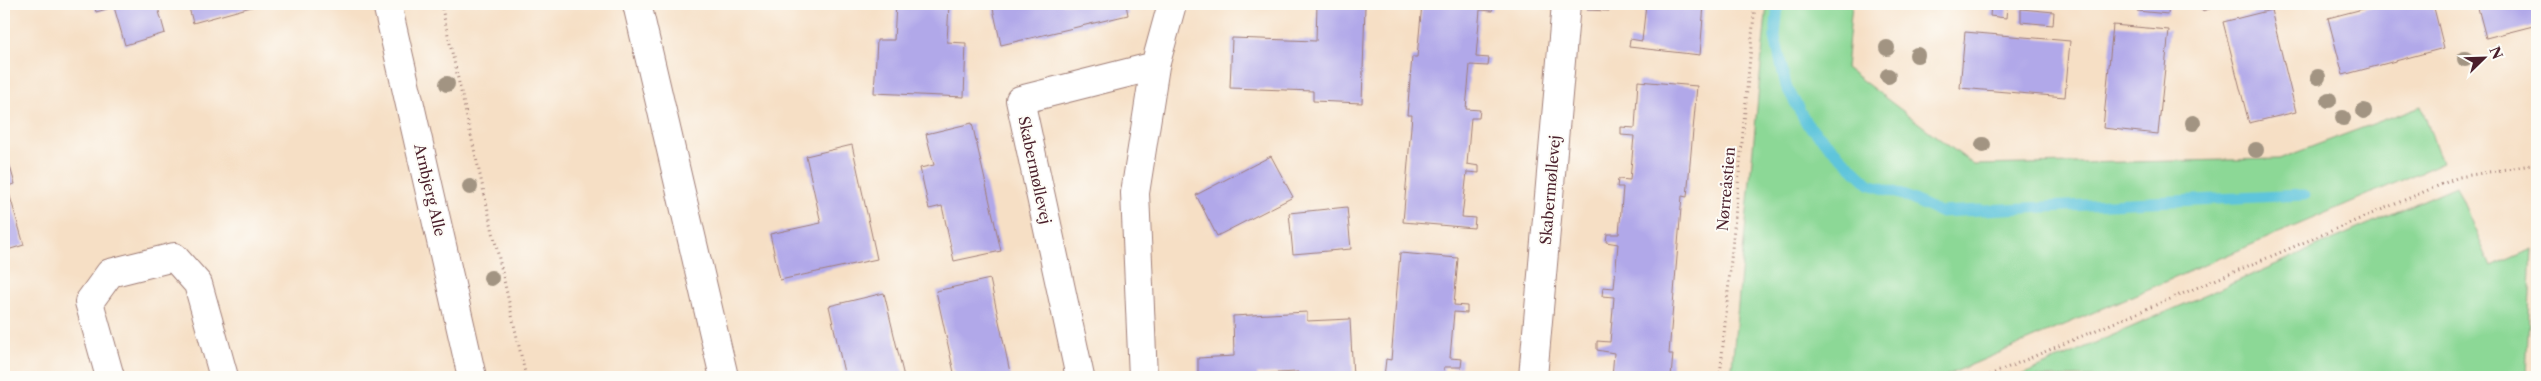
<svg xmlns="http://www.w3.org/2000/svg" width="2541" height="381" viewBox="0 0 2541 381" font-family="'Libre Caslon Text',serif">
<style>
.green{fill:#8cd896;stroke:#6b7c60}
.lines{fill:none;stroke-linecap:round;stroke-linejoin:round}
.stream{stroke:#5ec5db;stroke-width:11}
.building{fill:#b1a8e9}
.street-casing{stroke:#a07f78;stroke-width:30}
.secondary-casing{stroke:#a07f78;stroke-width:30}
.path{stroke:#a07f78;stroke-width:3;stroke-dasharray:1 4;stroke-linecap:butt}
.street{stroke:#fff;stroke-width:28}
.secondary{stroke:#fff;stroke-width:28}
.tree{fill:#a29482}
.labels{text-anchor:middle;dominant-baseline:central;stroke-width:4;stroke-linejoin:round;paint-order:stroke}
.street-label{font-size:15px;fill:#4a1f2b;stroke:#fdfcf7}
</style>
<rect width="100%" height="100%" fill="#fdfcf7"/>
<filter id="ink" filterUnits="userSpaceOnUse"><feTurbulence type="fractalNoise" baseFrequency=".02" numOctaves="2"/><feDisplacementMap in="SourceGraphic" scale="10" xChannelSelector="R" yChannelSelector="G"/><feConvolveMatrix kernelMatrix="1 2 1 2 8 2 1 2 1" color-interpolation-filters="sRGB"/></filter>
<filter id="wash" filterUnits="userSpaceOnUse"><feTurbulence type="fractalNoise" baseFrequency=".0096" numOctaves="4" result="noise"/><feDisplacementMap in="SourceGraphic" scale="20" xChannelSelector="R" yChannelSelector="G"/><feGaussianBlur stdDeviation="1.12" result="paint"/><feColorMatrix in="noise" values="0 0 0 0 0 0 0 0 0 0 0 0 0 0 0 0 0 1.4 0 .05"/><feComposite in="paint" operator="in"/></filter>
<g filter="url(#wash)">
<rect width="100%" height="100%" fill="#f6dfc5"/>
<path class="green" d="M1767 4H1852L1846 68 1974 165 2279 159 2421 106 2442 163 1943 377H1731Z
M2456 186 2491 267 2532 249 2526 377H2017Z"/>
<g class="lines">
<path class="stream" d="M1778 4 1775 37 1786 86 1807 124 1869 184 1903 195 1939 212 2304 195"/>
</g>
<g id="blocks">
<path class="building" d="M94 4H157L165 33 125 45 114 7 96 12Z
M188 4H262L193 23Z
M896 4H949L947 42 966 43 964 97 874 93 877 40H894Z
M992 4H1126L1128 15 1001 45Z
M1317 4 1365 6 1362 103 1313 101V91L1230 88 1232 38 1316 41Z
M1422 4H1493L1492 11 1480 10 1476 57 1489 58 1488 66 1470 65 1466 109 1480 110 1479 118H1471L1467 164 1479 166V173L1467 172 1462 217 1475 218 1474 228 1403 222 1412 115H1407L1412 57H1417Z
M1588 4H1610L1609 11 1587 10Z
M1646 4H1704L1700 55 1629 47 1630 39 1642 41Z
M1911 4H1937L1936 8Z
M2138 4H2169L2168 14 2137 11Z
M2200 4H2227L2202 11Z
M2382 4H2433L2444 48 2343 75 2328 18Z
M2477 4H2534L2537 25 2486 38Z
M1991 5 2007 6 2006 18 1990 16Z
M2021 9 2054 12 2053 25 2021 22Z
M2271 10 2296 112 2249 123 2223 22Z
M2113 25 2169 30 2158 134 2103 128Z
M1965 32 2070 41 2065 97 1960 88Z
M1638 81 1697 86 1687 197 1682 196 1669 354H1673L1671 377H1612L1614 353 1597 350V341L1610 342 1614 297 1602 296 1603 287 1614 288 1618 244 1606 242 1607 234H1619L1623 187H1617L1618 179 1630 180 1634 136 1621 135V127L1635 128Z
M972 123 1001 251 954 261 942 206 929 209 920 168 934 165 926 134Z
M852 145 877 259 780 280 770 234 821 223 806 156Z
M4 146 15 184 7 186 24 245 4 251Z
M1271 156 1293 197 1217 236 1196 195Z
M1347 207 1351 249 1293 254 1289 213Z
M1400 253 1458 258 1454 305 1467 306V313L1454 312 1450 358 1462 359 1461 367H1444L1443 377H1384L1386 359 1391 360Z
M990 279 1011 377H955L936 291Z
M884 293 904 377H845L829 306Z
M1307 312V321L1350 319 1353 377H1298V372L1257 374 1258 377H1198V358L1234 356 1233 316Z"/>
</g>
</g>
<g filter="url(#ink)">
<use href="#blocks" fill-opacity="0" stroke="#a07f78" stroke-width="1"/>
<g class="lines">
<defs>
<path id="street" d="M637 4 724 377
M110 377 89 302 110 273 174 257 198 284 224 377
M1080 377 1020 100 1155 66
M1143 377 1135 193 1155 66 1172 4
M1533 377 1566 4"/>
<path id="secondary" d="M387 4 472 377"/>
</defs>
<use href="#street" class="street-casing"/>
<use href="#secondary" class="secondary-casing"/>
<path class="path" d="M441 4 526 377
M1720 377 1755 4
M1985 377 2459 177 2537 164"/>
<use href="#street" class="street"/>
<use href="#secondary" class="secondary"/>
</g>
<g class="tree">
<circle cx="1887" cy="48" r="8"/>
<circle cx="1917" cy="55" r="8"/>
<circle cx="2465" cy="59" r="8"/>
<circle cx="1888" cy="76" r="8"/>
<circle cx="2318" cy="77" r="8"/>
<circle cx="447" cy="84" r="8"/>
<circle cx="2329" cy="100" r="8"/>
<circle cx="2364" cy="111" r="8"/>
<circle cx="2343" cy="118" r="8"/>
<circle cx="2193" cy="123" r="8"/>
<circle cx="1983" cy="145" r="8"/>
<circle cx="2256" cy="150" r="8"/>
<circle cx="470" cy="187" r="8"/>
<circle cx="491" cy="278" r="8"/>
</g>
</g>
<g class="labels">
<g class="street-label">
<text transform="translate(1035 170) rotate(78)">Skabermøllevej</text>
<text transform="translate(1726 189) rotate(-85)">Nørreåstien</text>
<text transform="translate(430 190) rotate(77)">Arnbjerg Alle</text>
<text transform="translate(1550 190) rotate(-85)">Skabermøllevej</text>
</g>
</g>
<rect width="2541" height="381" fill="none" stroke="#fdfcf7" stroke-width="20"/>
<g transform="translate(2484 58) rotate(67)" stroke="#fdfcf7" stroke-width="4" paint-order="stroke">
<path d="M0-4L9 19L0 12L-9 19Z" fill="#4a1f2b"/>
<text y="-8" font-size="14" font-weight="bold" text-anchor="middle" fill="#4a1f2b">N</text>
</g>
</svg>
